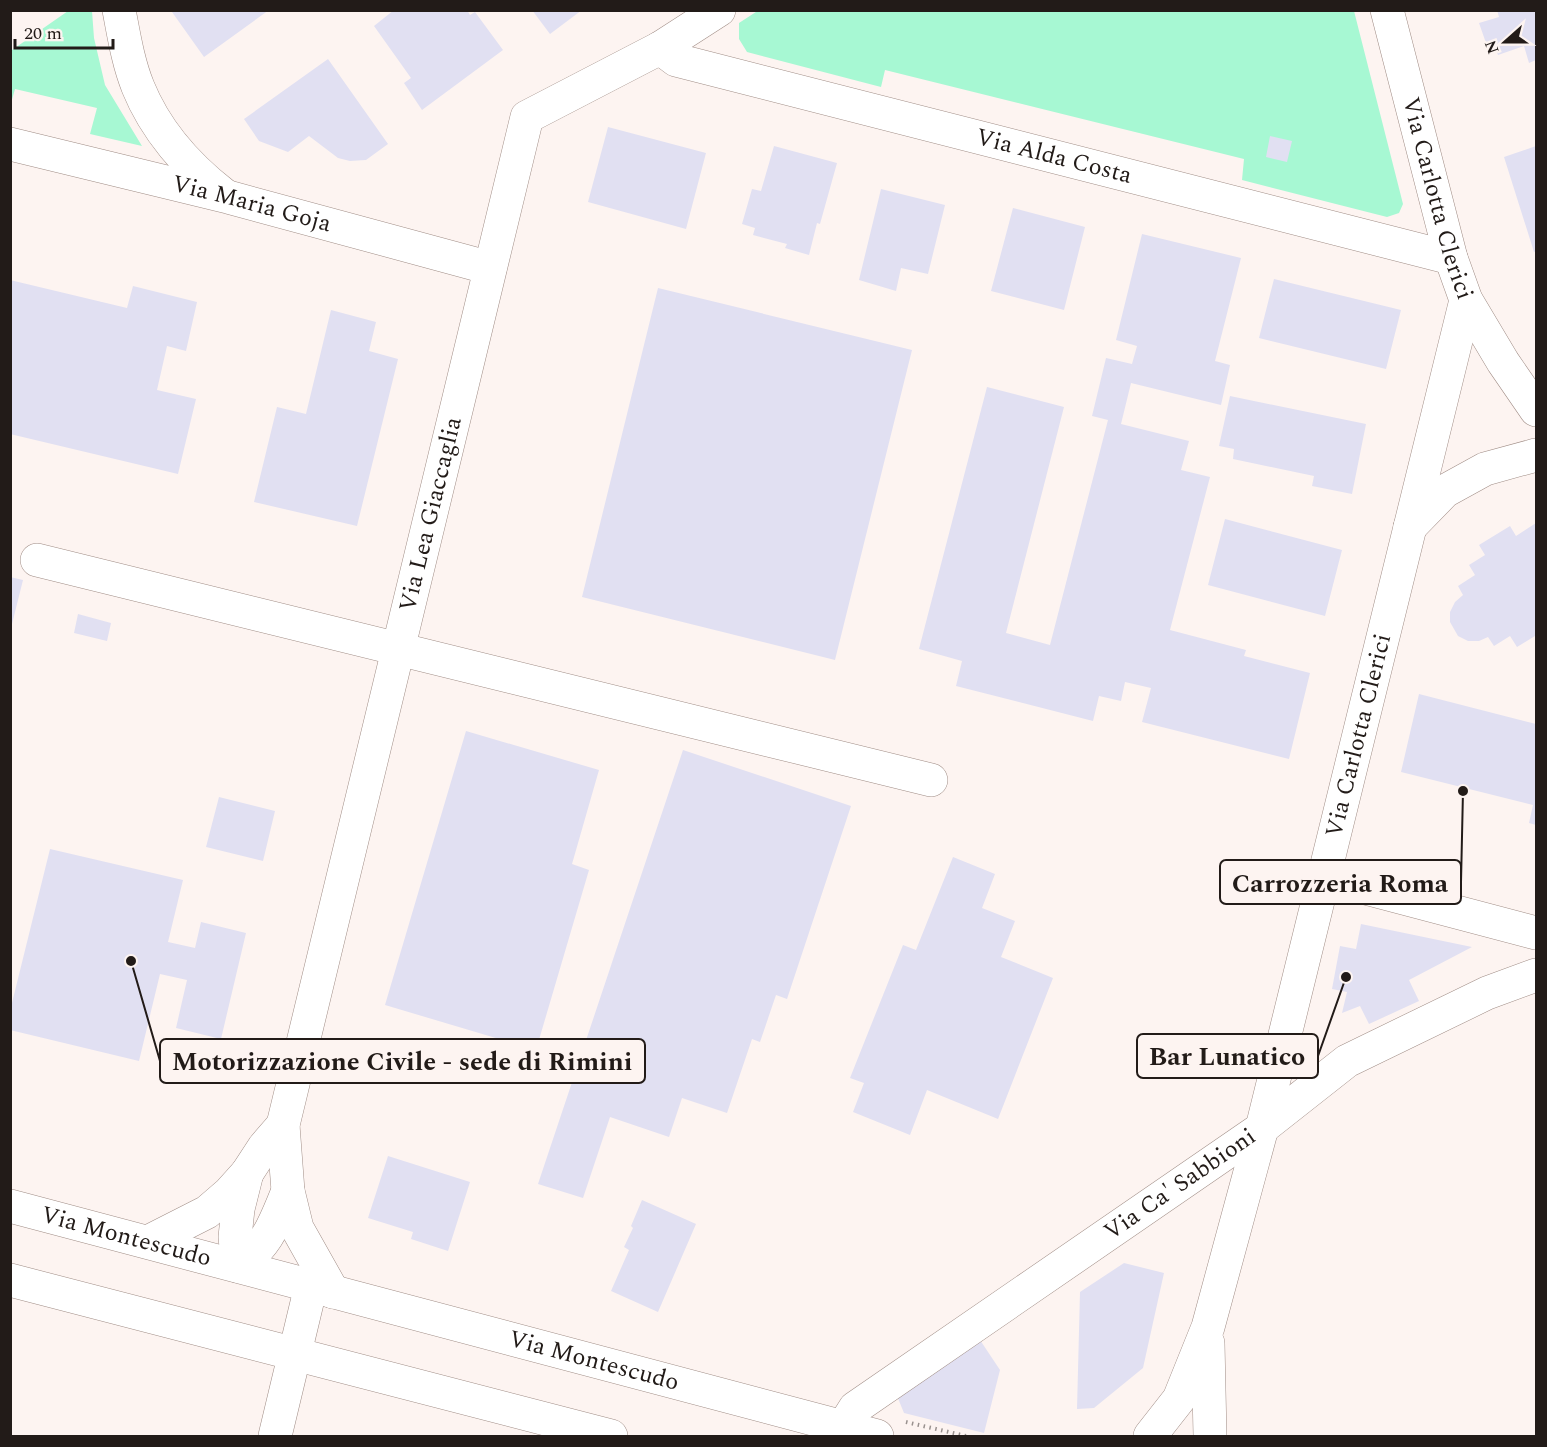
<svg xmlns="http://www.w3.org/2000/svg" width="1547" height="1447" viewBox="0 0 1547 1447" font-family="Spectral,serif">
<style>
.green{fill:#a7f8d3}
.building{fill:#e1e0f2}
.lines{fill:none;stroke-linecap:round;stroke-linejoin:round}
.minor-casing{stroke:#a08d86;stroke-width:34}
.path{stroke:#99918e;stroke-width:4;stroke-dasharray:1.5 4.5;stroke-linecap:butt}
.minor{stroke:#fff;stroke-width:33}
.labels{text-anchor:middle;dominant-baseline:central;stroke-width:4.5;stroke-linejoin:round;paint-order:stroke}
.street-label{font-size:24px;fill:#221b18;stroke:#fdf4f1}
.leader{fill:none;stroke:#221b18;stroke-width:2}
.callout-dot{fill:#221b18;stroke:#fdf4f1;stroke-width:2}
.callout{fill:#fdf4f1;stroke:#221b18;stroke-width:2}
.callout-label{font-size:26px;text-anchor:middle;font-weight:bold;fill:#221b18}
</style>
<rect width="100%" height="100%" fill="#fdf4f1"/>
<path class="green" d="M759 10 1354 11 1403 204 1399 213 1387 217 1242 180 1244 159 885 70 881 87 747 52 739 39V23Z
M68 11H92L94 38 105 85 142 146 90 134 97 108 15 89 11 103V48L12 50Z"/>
<path class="building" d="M174 10H269L204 57 172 12Z
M394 10H467L470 15 475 12 503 50 422 110 404 83 411 78 374 26Z
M532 10H582L550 34Z
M1497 10H1536V60L1529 63 1524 46 1498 55 1493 40 1486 43 1479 23 1499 17Z
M328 59 388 144 366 160 350 161 338 158 309 136 288 152 259 141 244 119Z
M608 127 706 153 686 229 588 202Z
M1270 136 1292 141 1287 162 1266 157Z
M774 146 837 163 820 224 817 223 809 255 785 248 787 244 753 235 755 228 742 224 752 189 761 191Z
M1536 146V251L1534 252 1504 157Z
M881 189 945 205 928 274 901 268 896 291 859 280Z
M1013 208 1085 227 1064 310 991 291Z
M1142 234 1241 258 1215 361 1230 365 1221 405 1131 383 1121 424 1189 441 1181 470 1210 477 1170 630 1246 650 1244 656 1310 673 1289 759 1142 722 1151 688 1125 682 1121 701 1099 696 1093 721 956 686 962 661 919 649 987 387 1064 407 1006 633 1050 645 1108 420 1092 416 1106 358 1132 364 1137 346 1116 340Z
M1274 279 1401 310 1386 369 1259 338Z
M10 280 127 308 133 286 197 302 186 351 167 346 157 390 196 399 178 474 10 434Z
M658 288 912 350 835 660 582 597Z
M331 310 376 322 369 351 398 359 357 526 254 502 277 407 306 414Z
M1230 396 1366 424 1352 494 1312 486 1314 476 1233 459 1234 449 1219 446Z
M1225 519 1342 550 1325 616 1208 585Z
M1536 523V639L1535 636 1517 647 1510 636 1494 646 1488 637 1479 641H1468L1458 636 1450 622V612L1455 602 1463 595 1458 586 1475 575 1469 565 1485 555 1479 545 1510 526 1516 536Z
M10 577 23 580 11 628H10Z
M78 614 111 623 107 641 74 633Z
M1419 694 1536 724V825L1529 823 1533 805 1401 772Z
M466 731 599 770 572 864 589 870 536 1050 385 1005Z
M683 750 851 806 787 999 776 995 760 1042 752 1039 727 1113 682 1098 669 1137 610 1117 583 1198 538 1184Z
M219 797 275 811 263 861 206 847Z
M50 849 183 880 168 942 195 948 201 922 246 933 221 1039 176 1028 187 980 160 974 139 1061 10 1030V1011Z
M953 857 995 874 982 908 1015 921 1001 957 1053 978 998 1119 927 1090 910 1135 853 1112 864 1083 850 1078 903 945 916 950Z
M1361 924 1472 947 1409 980 1419 1001 1369 1024 1360 1006 1342 1013 1347 992 1332 989 1340 946 1356 949Z
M388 1156 470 1182 448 1251 411 1239 413 1232 368 1218Z
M642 1200 696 1224 658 1312 611 1291 629 1250 624 1247 633 1228 631 1226Z
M1124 1263 1164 1273 1143 1368 1094 1408 1077 1409 1080 1292Z
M978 1337 1000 1370 984 1433 904 1413 895 1391Z"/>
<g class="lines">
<defs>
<g id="minor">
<path d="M119 10C124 36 128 62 138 87 155 129 187 166 223 194"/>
<path id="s1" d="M1387 10 1451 258 1466 300 1503 362 1536 410"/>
<path id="s2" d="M660 48 676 60 1451 258"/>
<path id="s3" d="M10 144 228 197 490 268"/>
<path d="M1410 527 1445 491 1485 469 1536 455"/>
<path d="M37 560 931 780"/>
<path d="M1324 877 1536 933"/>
<path id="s4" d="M10 1206 877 1436"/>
<path d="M148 1242 207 1212 229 1193 247 1173 264 1147 283 1125"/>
<path d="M238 1266 235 1237 238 1209 247 1173"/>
<path d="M238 1266C269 1244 274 1224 288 1191"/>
<path d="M10 1280 611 1436"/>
<path id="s5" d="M333 1292 297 1228 288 1191 283 1125 527 117 660 48 719 10"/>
<path d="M1208 1343 1210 1436"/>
<path id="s6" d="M843 1427 855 1408 1262 1128 1347 1061 1487 993 1536 975"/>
<path d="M275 1436 311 1286"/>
<path id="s7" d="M1150 1436 1179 1399 1208 1327 1262 1128 1466 300"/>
</g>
</defs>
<use href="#minor" class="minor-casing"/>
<path class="path" d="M906 1422 966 1436"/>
<use href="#minor" class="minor"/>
</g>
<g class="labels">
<g class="street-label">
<text stroke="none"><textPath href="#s2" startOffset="410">Via Alda Costa</textPath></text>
<text stroke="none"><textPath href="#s1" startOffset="195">Via Carlotta Clerici</textPath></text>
<text stroke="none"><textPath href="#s3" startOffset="249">Via Maria Goja</textPath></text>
<text stroke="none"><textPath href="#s5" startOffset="806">Via Lea Giaccaglia</textPath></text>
<text stroke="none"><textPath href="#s7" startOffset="735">Via Carlotta Clerici</textPath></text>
<text stroke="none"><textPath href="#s6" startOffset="417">Via Ca' Sabbioni</textPath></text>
<text stroke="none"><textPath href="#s4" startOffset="120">Via Montescudo</textPath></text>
<text stroke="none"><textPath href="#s4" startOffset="604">Via Montescudo</textPath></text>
</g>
</g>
<path class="leader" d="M1463 791L1461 882M1346 977L1318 1056M131 961L160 1061"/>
<g class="callout-dot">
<circle cx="1463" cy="791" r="6"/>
<circle cx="1346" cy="977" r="6"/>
<circle cx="131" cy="961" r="6"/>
</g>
<g class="callout">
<rect x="1220" y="860" width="241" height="44" rx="6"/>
<rect x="1137" y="1034" width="181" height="44" rx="6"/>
<rect x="160" y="1039" width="485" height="44" rx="6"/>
</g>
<g class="callout-label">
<text x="1340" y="892">Carrozzeria Roma</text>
<text x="1227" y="1065">Bar Lunatico</text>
<text x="402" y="1070">Motorizzazione Civile - sede di Rimini</text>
</g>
<rect width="1547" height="1447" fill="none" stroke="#221b18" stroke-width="24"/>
<g transform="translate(1505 42) rotate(249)" stroke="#fdf4f1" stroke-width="4.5" paint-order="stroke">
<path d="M0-4.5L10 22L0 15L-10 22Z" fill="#221b18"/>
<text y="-9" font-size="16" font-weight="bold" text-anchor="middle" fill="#221b18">N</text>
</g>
<path d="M15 39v9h98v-9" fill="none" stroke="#221b18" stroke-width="3"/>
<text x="24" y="39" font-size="18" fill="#221b18" stroke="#fdf4f1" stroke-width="4.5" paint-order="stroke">20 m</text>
</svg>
